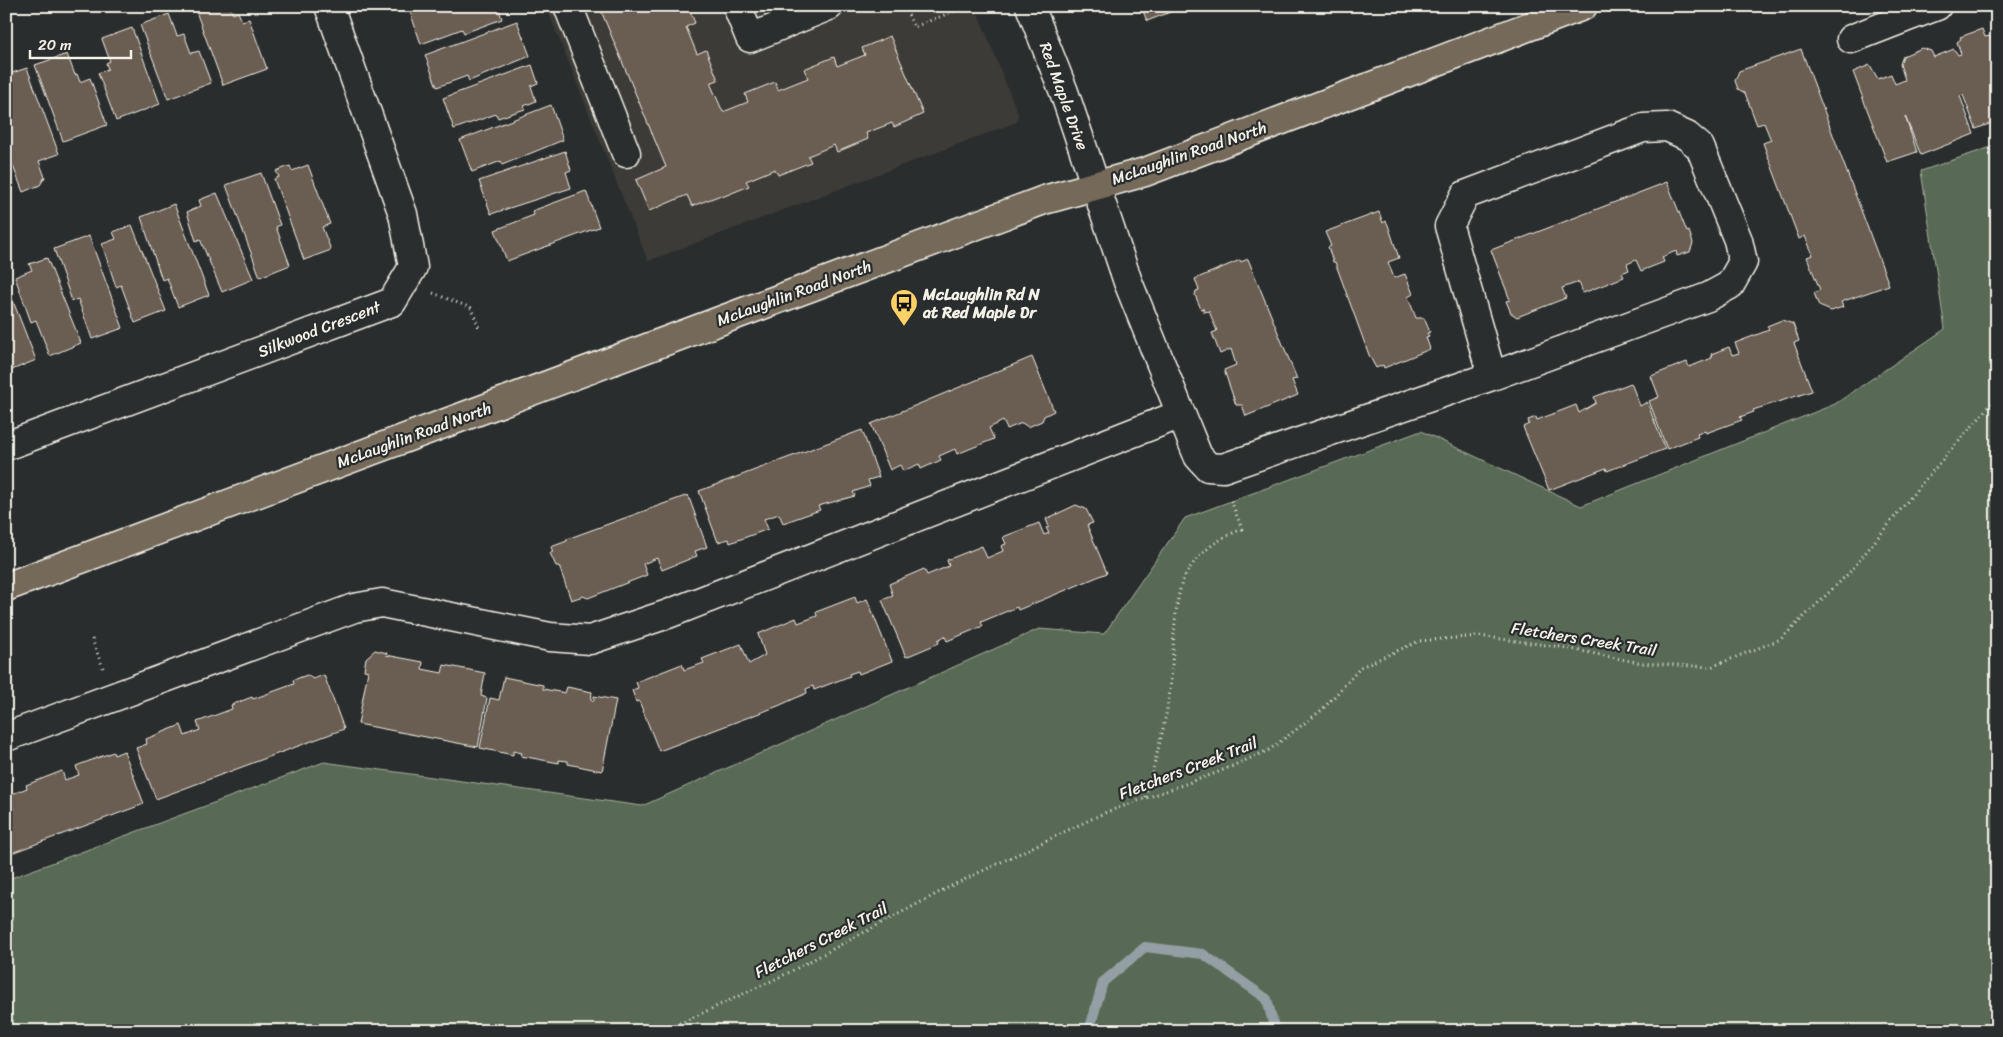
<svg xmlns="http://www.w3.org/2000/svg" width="2003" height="1037" viewBox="0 0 2003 1037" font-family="Sriracha,sans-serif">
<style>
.built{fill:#3d3b38}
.green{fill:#596b55;stroke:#a6ae9e}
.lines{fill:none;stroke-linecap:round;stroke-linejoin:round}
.stream{stroke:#939fa4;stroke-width:10}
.building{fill:#6a5d51;stroke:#f4f1e8}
.minor-casing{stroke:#f4f1e8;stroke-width:31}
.major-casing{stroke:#f4f1e8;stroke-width:31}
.path{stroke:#f4f1e8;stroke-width:3;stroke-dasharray:1 4;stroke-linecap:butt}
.minor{stroke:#2a2d2e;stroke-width:28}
.major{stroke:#746a5a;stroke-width:28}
.labels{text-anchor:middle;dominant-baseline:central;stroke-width:4.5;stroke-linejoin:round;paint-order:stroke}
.street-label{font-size:16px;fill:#f4f1e8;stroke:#2a2d2e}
.poi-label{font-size:16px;font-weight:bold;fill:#f4f1e8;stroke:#2a2d2e;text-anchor:start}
</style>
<rect width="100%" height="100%" fill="#2a2d2e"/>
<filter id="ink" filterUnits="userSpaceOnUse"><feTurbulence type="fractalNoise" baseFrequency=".02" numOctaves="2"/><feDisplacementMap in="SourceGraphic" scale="10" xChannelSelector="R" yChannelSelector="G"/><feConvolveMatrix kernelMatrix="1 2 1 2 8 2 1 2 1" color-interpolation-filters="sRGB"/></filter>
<g filter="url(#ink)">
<path class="built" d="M546 6H975L1018 114 1017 122 648 261Z"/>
<path class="green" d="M1997 145V1031H6V884L11 878 324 762 642 806 1039 629 1104 634 1185 518 1421 431 1581 506 1835 404 1945 329 1921 171Z"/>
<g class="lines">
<path class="stream" d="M1089 1031 1103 982 1145 947 1203 954 1267 999 1275 1031"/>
</g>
<path class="building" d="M194 6H230L233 14 238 12 242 21 249 19 267 69 223 85Z
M426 6H498L502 19 464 33 462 29 421 44 410 12Z
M599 6H688L695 23 686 27 697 54 706 50 718 80 710 83 723 112 748 102 745 94 775 82 778 90 808 78 804 69 834 57 837 66 865 55 862 48 890 36 923 114 894 127 892 123 866 133 868 139 837 152 834 145 808 156 811 162 778 175 775 169 746 181 749 186 722 197 721 195 692 206 687 195 649 211 636 180 666 167Z
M1141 6H1186L1147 21Z
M169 14 177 36 184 34 191 53 199 51 211 83 168 99 140 25Z
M517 21 530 56 469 81 467 76 437 87 425 55Z
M132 28 160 104 116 121 98 73 108 69 106 63 110 61 102 39Z
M1982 29 1985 37 1990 36 1997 48V121L1976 129 1963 95 1960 96 1974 134 1921 155 1905 116 1917 152 1887 162 1853 72 1870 65 1878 79 1891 74 1895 84 1905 80 1900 64 1903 56 1922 48 1931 51 1934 57 1954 49 1958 55 1961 54 1957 42 1961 39 1960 37Z
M1801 49 1889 285 1841 302 1843 307 1831 311 1819 306 1814 293 1820 290 1807 257 1813 255 1805 236 1799 239 1763 143 1771 140 1764 123 1757 125 1745 93 1738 89 1735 81 1739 71Z
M67 54 75 75 77 74 80 82 90 78 107 125 63 141 35 65Z
M532 65 538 83 531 86 536 101 524 106 525 109 498 118 496 114 454 129 443 98Z
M27 68 59 154 39 161 45 177 40 185 23 192 6 148V75Z
M551 105 563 140 502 165 501 161 472 172 460 140Z
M565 151 571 170 566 172 571 188 491 214 479 181Z
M308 165 330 224 322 227 331 250 304 260 274 179 279 177 276 171 290 166 292 171Z
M261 173 280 225 276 227 290 265 260 277 226 185Z
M1667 182 1687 232 1689 231 1693 243 1690 252 1677 256 1676 251 1662 257 1664 262 1641 271 1636 260 1627 264 1629 270 1622 273 1624 277 1583 293 1579 282 1562 288 1566 298 1517 317 1511 313 1506 301 1510 300 1491 250Z
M586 191 599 227 507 261 495 230 534 215 532 211Z
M217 193 253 279 222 292 200 239 196 241 187 212 201 206 199 200Z
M174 204 209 295 178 307 167 278 162 280 141 217Z
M1379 212 1383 223 1386 221 1388 225 1399 258 1388 262 1394 278 1405 274 1413 294 1408 297 1416 318H1424L1430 332 1427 333 1429 336 1426 337 1430 349 1384 368 1383 365 1376 368 1369 355 1335 262H1333L1328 247 1331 246 1325 232Z
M132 225 166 311 135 323 121 285 116 287 102 244 116 239 113 232Z
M89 236 123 328 92 339 78 299 72 301 54 249Z
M47 258 81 343 50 356 36 320 31 322 15 277 32 270 29 264Z
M1248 259 1297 379 1292 380 1298 395 1246 416 1242 405H1236L1224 370 1236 365 1231 349 1220 354 1212 333 1217 331 1209 311 1204 312 1203 308 1201 309 1195 295 1196 291 1199 290 1195 279 1240 260 1241 262Z
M6 283 36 360 7 372 6 370Z
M1782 320 1793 324 1799 341 1794 343 1812 391 1753 410 1754 412 1740 417 1742 420 1706 433 1705 431 1697 434 1698 437 1667 449 1649 401 1659 397 1651 376 1687 362 1689 367 1712 358 1711 354 1729 347 1732 355 1739 353 1735 343 1769 330 1767 326Z
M1032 357 1054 411 1044 416 1042 421 1028 427 1022 423 1007 429 1003 421 989 428 994 439 957 454 955 449 939 456 941 460 921 469 919 464 903 471 900 465 890 470 871 424Z
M1631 383 1640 406 1647 402 1665 449 1607 471 1606 468 1549 490 1523 427 1529 424 1528 420 1536 417 1537 420 1576 405 1579 413 1596 403 1594 397Z
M862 430 879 477 868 480 870 486 853 492 855 496 818 506 820 510 783 523 779 514 764 519 768 529 730 543 729 539 718 542 699 491Z
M688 495 707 547 695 551 697 556 662 570 657 558 643 564 647 575 588 598 583 596 571 600 559 566H556L550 553 553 552 551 547 567 541V539Z
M1076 505 1086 509 1093 523 1087 525 1107 573 1018 610 1017 607 981 622 983 626 947 641 945 636 938 640 939 643 906 657 882 600 893 596 889 584 924 569 927 575 949 566 947 560 982 546 987 558 1003 551 1001 546 1006 544 1003 537 1039 523 1044 535 1049 533 1046 528 1049 527 1046 519Z
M855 597 857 603 867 599 892 661 859 674 858 671 849 674 850 676 814 690 813 686 806 689 807 693 778 706 659 751 639 701 636 702 632 690 638 688 636 682 682 664 684 670 704 663 702 659 741 644 749 664 765 655 758 634 796 618 798 623 817 616 816 612Z
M375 650 387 653 386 655 423 662 422 669 442 673 444 665 485 673 481 696 487 698 478 747 358 724 368 671 364 670 366 658Z
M307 675 313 679 324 675 344 729 156 799 136 748 147 744 146 739 181 725 185 736 200 730 197 722 232 709 231 705 252 697 253 699 294 684 293 680Z
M504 677 543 685V689L565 693 567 687 592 692 591 700 594 701V696L616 700 602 771 568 764V761L559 760V763L521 756 522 753 513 751V755L480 748 490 698 499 700Z
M124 751 144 804 6 855V791L10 795 27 788 26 785 62 771 65 780 79 775 76 766 113 752 114 755Z"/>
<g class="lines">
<defs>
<path id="minor" d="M568 6 626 153
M737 6 750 38 829 6
M1905 18 1937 6
M1851 39 1905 18 1902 6
M1181 414 1198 456 1208 467 1223 468 1492 376 1449 226 1465 195 1643 128 1667 127 1687 136 1700 147 1738 240 1743 262 1730 285 1708 297 1492 376
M6 446 392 302 413 267 403 214 329 6
M6 737 354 608 382 603 550 637 590 640 668 614 1181 414 1128 282 1064 92 1030 6"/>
<path id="major" d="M6 587 1044 200 1145 172 1583 6"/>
</defs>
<use href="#minor" class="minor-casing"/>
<use href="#major" class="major-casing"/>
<path class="path" d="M904 6 914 27 967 6
M433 293 471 308 479 328
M92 639 103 668
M1146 797C1154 764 1164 731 1169 697 1174 668 1172 599 1185 576 1198 552 1218 539 1242 529L1230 498
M645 1031 683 1022 782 976 955 884 1104 813 1216 773 1269 750 1322 710 1361 667 1419 641 1479 636 1561 647 1641 663 1711 667 1781 639 1849 573 1923 482 1997 398"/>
<use href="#minor" class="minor"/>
<use href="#major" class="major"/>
</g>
</g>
<defs>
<symbol id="bus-pin" viewBox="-11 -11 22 30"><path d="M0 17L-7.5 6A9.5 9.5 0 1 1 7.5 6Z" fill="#ffd166" stroke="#2a2d2e"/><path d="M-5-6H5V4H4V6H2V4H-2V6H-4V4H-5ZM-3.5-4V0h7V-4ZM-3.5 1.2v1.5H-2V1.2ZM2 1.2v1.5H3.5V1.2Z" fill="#111"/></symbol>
</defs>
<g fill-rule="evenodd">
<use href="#bus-pin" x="888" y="287" width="32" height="43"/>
</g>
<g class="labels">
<g class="street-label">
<text transform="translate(1064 96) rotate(70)">Red Maple Drive</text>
<text transform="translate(1189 153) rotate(-19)">McLaughlin Road North</text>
<text transform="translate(794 293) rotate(-20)">McLaughlin Road North</text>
<text transform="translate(319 329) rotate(-21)">Silkwood Crescent</text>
<text transform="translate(414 435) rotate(-20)">McLaughlin Road North</text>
<text transform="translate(1584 639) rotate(9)">Fletchers Creek Trail</text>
<text transform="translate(1188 768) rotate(-21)">Fletchers Creek Trail</text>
<text transform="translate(821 940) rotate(-27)">Fletchers Creek Trail</text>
</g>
<g class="poi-label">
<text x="923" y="294">McLaughlin Rd N<tspan x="923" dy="18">at Red Maple Dr</tspan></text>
</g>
</g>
<rect width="2003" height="1037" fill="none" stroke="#2a2d2e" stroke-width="25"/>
<rect x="12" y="12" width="1978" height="1012" fill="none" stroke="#f4f1e8" stroke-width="2" filter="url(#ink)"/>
<path d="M30 50v8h101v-8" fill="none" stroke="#f4f1e8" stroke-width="2.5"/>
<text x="38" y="50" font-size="15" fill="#f4f1e8" stroke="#2a2d2e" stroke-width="4" paint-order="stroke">20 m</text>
</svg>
